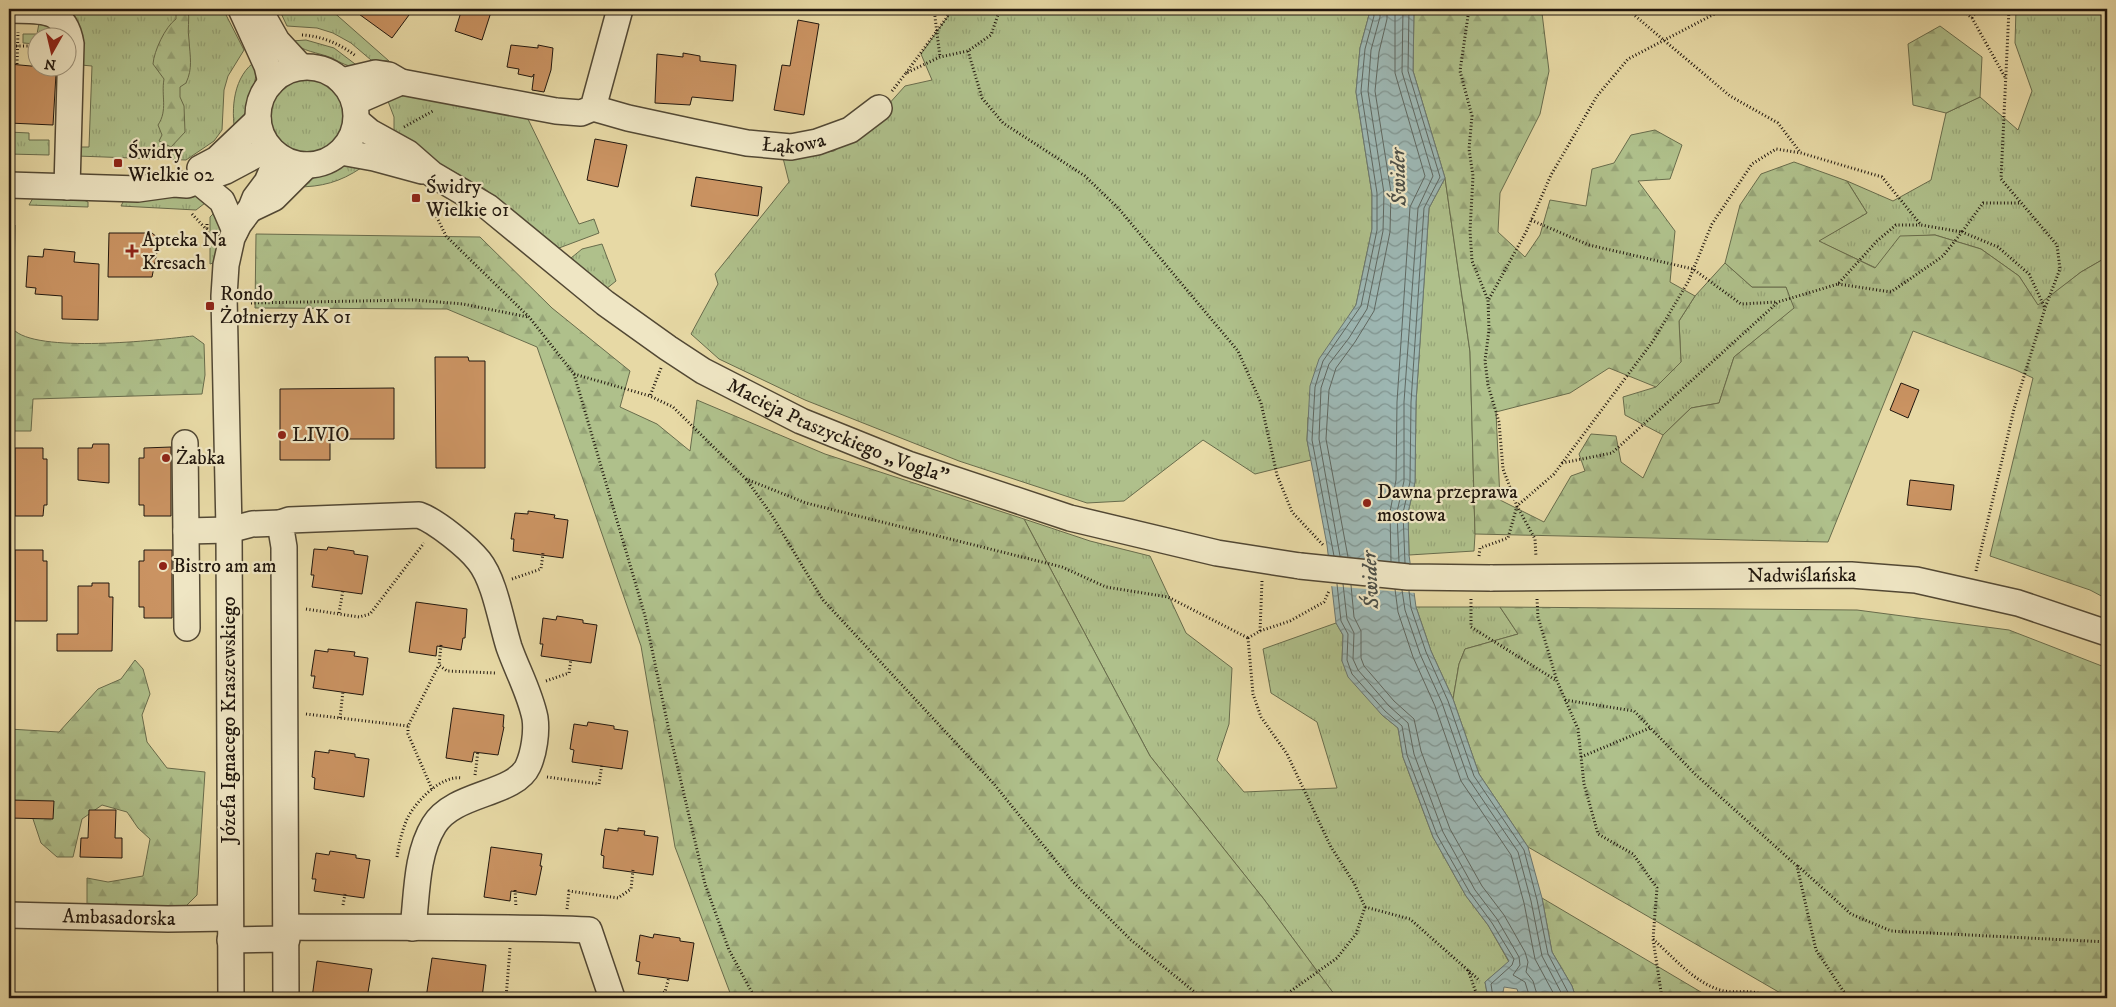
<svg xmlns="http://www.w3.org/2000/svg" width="2116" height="1007" viewBox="0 0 2116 1007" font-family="'IM FELL DW Pica',serif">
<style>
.grass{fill:url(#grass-tufts);stroke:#686c4c}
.forest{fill:url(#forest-firs);stroke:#686c4c}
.water{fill:url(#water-waves);stroke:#6b7771}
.pier{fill:#e7d9a5}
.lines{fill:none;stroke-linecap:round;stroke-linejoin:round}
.shore{stroke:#5f6760;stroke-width:1}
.building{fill:#ca9362;stroke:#21170e}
.minor-casing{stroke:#524834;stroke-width:28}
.path{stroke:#21170e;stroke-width:3;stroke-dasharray:1 2.5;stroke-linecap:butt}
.minor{stroke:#efe6c4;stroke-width:25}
.minor-bridge-casing{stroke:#524834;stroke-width:28;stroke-linecap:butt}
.minor-bridge{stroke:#efe6c4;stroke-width:25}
.poi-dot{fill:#8f2418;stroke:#efe6c4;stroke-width:2}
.labels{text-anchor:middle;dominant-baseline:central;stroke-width:4.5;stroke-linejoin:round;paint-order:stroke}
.street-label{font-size:20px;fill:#21170e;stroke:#efe6c4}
.poi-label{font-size:20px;fill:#21170e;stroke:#efe6c4;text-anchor:start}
.water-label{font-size:21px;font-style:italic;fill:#4c4f48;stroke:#efe6c4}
</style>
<defs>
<pattern id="grass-tufts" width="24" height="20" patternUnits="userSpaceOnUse" patternTransform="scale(1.25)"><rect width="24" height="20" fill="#afc08b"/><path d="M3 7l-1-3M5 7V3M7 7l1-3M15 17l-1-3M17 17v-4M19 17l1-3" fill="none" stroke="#96a477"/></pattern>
<pattern id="forest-firs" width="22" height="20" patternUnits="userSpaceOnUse" patternTransform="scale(1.25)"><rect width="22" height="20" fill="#afc08b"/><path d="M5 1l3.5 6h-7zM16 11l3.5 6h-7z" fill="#96a477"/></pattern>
<pattern id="water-waves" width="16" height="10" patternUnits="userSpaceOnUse" patternTransform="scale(1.25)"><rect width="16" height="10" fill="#9db7b3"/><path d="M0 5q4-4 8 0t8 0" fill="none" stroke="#809490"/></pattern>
</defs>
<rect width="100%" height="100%" fill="#e7d9a5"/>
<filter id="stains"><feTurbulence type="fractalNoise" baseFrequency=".004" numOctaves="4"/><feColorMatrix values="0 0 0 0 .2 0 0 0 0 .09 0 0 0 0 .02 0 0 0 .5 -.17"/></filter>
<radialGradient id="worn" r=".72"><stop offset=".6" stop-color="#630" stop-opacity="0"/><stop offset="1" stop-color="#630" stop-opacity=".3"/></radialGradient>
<path class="grass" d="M59 9H223L244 50 228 76 224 90 222 130 214 141 186 160 77 156 78 147H89L92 66 81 65Z
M279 9H330L389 61 371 60 351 43 333 33 317 28 287 26Z
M953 9H1368L1369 15 1360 48 1356 92 1372 194V229L1356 305 1340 331 1308 418 1307 440 1311 460 1255 474 1203 440 1124 501 1087 503 959 461 805 400 719 359 691 334 718 284 715 274 789 182 783 158 834 151 869 126 905 86 932 80 921 54Z
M2016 9H2107V257L2081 272 2038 306 2019 276 1981 249 1935 235 1900 237 1876 268 1818 241 1867 213 1847 181 1893 201 1931 180 1946 113 1980 97 2018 130 2032 91 2015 43Z
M40 18 63 37 38 38 37 44 23 43V34H37Z
M306 40 334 48 359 67C347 67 342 63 332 58 317 52 303 52 291 41Z
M257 60C257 83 248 114 235 133 231 108 233 76 257 60Z
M267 115a40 40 0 1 1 80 0a40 40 0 1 1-80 0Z
M412 93 526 115 579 224 594 219 599 233 559 248 485 189 394 138V117L386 96Z
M9 132 29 133V140H49V155L9 154Z
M342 164 361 168C340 182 322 187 296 187L311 174 331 170Z
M1445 178 1470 352 1475 534 1474 551 1409 555 1408 513 1415 482 1416 402 1429 208Z
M193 193 209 200 196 210 121 206 124 200Z
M33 198 82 199 88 202V207L29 205Z
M214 213 222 227 216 262 210 264V217Z
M602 244 616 281 606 289 571 258 582 249Z
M1725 263 1752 287H1786L1795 308 1734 357 1719 403 1691 408 1663 435 1625 415 1623 397 1656 387 1681 362 1679 321 1695 296Z
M1024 519 1090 541 1150 556 1186 633 1232 668 1229 724 1217 760 1244 792 1337 788 1317 722 1271 693 1263 649 1336 623 1343 635 1342 661 1382 715 1398 728 1403 757 1433 837 1466 896 1488 925 1509 962 1485 982 1488 998H1337L1263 898 1150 756Z
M1416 607H1500L1518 634 1465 649 1459 664 1453 699 1431 651Z"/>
<path class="forest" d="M176 9H188C190 20 187 29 189 40 190 57 193 68 186 83L180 87V97L184 106 185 132 171 147 159 141 162 135 158 125C168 110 161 96 164 79L153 64C154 51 165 27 176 19Z
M1414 9H1534L1542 13 1549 71 1540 114 1500 193 1498 232 1525 257 1540 235 1550 200 1586 206 1592 169 1614 163 1631 135 1655 130 1682 145 1670 179 1638 181 1675 231 1670 282 1695 296 1679 321 1681 362 1656 387 1609 368 1570 393 1496 412 1500 500 1544 522 1571 476 1585 471 1579 454 1591 434 1616 436 1621 462 1643 478 1663 435 1691 408 1719 403 1734 357 1794 308 1786 287H1752L1725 263 1740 205 1761 174 1794 162 1847 181 1867 213 1819 241 1875 268 1900 236 1935 235 1981 249 2019 276 2038 305 2081 272 2107 257V599L2090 590 1990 556 2033 378 2016 370 1913 331 1828 542 1475 534 1470 352 1445 178 1413 71Z
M1940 26 1982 57 1980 97 1946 113 1913 105 1908 44Z
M9 225H15L13 329C35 354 159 340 193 336L204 344 205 375 202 394 33 399 31 431H9Z
M256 234 480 237 552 308 630 371 620 407 657 424 690 451 697 400 825 454 1024 519 1150 756 1263 898 1337 998H732L675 847 641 646 537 347 447 309 255 308Z
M1500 607 1857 610 2009 630 2107 668V998H1789L1528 847 1479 774 1453 699 1459 664 1465 649 1518 634Z
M135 660 143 669 150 694 142 715 147 742 167 768 205 772 197 895 185 907 87 906V878L108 882 143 876 150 839 138 828 127 812 102 805 82 819 73 857H57L41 843 30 810 9 812V729L59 732 98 689 121 679Z
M1542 898 1711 998H1576L1572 986 1552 952Z"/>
<path class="water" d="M1368 9H1414L1413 71 1445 178 1429 208 1416 402 1415 482 1408 513 1409 555 1416 607 1431 651 1453 699 1479 774 1528 847 1542 898 1552 952 1572 986 1576 998H1520L1517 989 1504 987 1502 998H1488L1485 982 1509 961 1488 925 1466 896 1433 837 1403 757 1398 728 1382 715 1348 677 1342 661 1343 635 1336 623 1327 545 1307 440 1310 386 1319 359 1356 305 1372 229V194L1356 92 1360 48 1369 15Z"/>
<path class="pier" d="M1326 556 1413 564 1416 593 1329 586Z"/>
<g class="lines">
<path class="shore" d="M1334 556 1312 440 1315 387 1323 361 1361 306 1377 230V193L1361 91 1365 49 1374 16 1373 9
M1340 556 1319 439 1321 388 1329 364 1349 338 1367 309 1383 231 1384 193 1368 91 1371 50 1380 17V9
M1348 557 1326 439 1329 390 1336 368 1355 342 1374 311 1390 232 1391 192 1375 91 1379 52 1387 19V9
M1391 561 1390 512 1396 480 1397 402 1410 207 1425 176 1395 73V9
M1399 562 1397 512 1404 481V402L1418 208 1433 176 1402 72 1403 9
M1405 563 1403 513 1410 482 1411 402 1424 208 1440 177 1408 71 1409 9
M1337 584 1341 621 1348 634 1347 660 1352 674 1385 711 1402 726 1407 755 1437 835 1470 893 1492 923 1514 959 1512 965 1491 984 1493 998
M1343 584 1347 619 1354 633 1353 659 1358 670 1389 706 1408 723 1414 754 1443 832 1475 890 1497 919 1519 957 1520 965 1513 975 1525 982 1530 998
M1351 585 1354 617 1361 631V658L1364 666 1394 701 1414 719 1421 751 1450 829 1482 886 1504 915 1525 952 1528 962 1526 972 1533 981 1538 998
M1395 589 1398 612 1413 657 1435 706 1461 781 1511 855 1524 903 1535 959 1556 998
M1402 590 1405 610 1420 654 1442 703 1468 778 1518 852 1531 901 1542 956 1564 998
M1409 591 1411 608 1426 652 1448 701 1474 776 1524 850 1537 900 1548 954 1571 998"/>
</g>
<path class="building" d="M352 9H401L409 15 392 38Z
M462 9H492L482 40 455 31Z
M798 20 819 24 804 115 774 110 782 65 790 66Z
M511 45 538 48V45L553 48 551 70 544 92 532 90 534 74 532 77 518 74 519 69 507 67Z
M683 53 700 56V61L736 65 733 101 692 97 690 105 655 103 657 54 683 57Z
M9 64 53 68V74H56L53 125 9 123Z
M595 139 627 145 618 187 587 180Z
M696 177 762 187 758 216 691 206Z
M109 233H152L158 238 159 242 152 277H108Z
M44 249 75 252 74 262 99 264 98 320 62 319V296L35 294 36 288 26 287 28 256 43 257Z
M435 357H468L469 361H485V468H436Z
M1901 383 1919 390 1908 418 1890 410Z
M394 388V439H330V460H280V389Z
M93 444H109V483L78 480V448H92Z
M171 447V516H144V505H139V458H144V448Z
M15 448H43V459H47V505H44L43 516H15Z
M1910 480 1954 485 1951 510 1907 505Z
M528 511 555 515 554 518 568 520 563 558 513 551 514 539H511L515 513 528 514Z
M328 547 354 551V554L368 556 362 594 312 587 314 575H311L314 549 327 550Z
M15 550H43V561H47V621H15Z
M144 550H172V618H144V607H139V561H144Z
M92 583H109V597H113L112 651H57V634H78V586H92Z
M416 602 467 609 465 638H463L461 650 437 646 436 656 409 652Z
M557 616 583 620V623L597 625 591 663 541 656 543 644H540L543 618 556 620Z
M328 649 355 652 354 656 368 658 363 695 313 688 315 676H311L315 650 328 652Z
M453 708 504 715 503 727H504L498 755 474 752 472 762 446 758Z
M588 722 614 726V729L628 731 622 769 572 762 574 750 570 749 574 724 587 726Z
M329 750 355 754V757L369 759 364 797 314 789 315 778 312 777 315 751 329 753Z
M10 800 54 801 53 819 9 818Z
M89 810H116L115 838H122V858L80 857 81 838H88Z
M618 828 645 831 644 835 658 837 653 875 603 868 604 856 601 855 605 829 618 831Z
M491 847 542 854 540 866H542L536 895 511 891 510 901 484 897Z
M330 851 356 855V858L370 860 364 898 314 891 316 879H312L316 853 329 855Z
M654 934 680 938V941L694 943 688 981 638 974 640 962 636 961 640 935 653 938Z
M432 958 486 965 482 998H426Z
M317 961 372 969 367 998H312Z"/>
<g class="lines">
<defs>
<g id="minor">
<path d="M241 9 267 66 271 83"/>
<path d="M259 9 277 41 301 67"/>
<path d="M9 10C40 11 65 6 71 44L67 187"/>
<circle cx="307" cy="116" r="49"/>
<path d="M342 81 376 73 389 75 401 82 556 111 581 113 593 108 620 9"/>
<path d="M355 102 401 82"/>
<path id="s1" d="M593 108 628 118 693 132 747 143 791 147 817 142 850 130 879 108"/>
<path id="s2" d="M357 121 370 132 408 153 432 174 488 207 605 303 668 348 703 371 801 421 908 464 1070 518 1217 553 1300 566"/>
<path d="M341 152 374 158 422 171"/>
<path d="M200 168 217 159 258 120"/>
<path d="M199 182 222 201 235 231"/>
<path d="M9 185 138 189 174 184 187 185 226 171 269 148"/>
<path d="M253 208 274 198 307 165"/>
<path d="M185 443 187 628"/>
<path d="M186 531 229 530 252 524 280 523"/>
<path id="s3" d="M1490 578 1851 575 1916 580 2018 603 2107 633"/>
<path id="s4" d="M9 915 168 919 230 918"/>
<path d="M287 927C388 928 488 926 589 930L612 998"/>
<path d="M230 940 287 939"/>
<path d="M231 998 229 530 224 296 226 265 232 238 239 224 251 208 255 198 267 182 278 156"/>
<path d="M286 998 284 547 280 523 289 520 419 515C436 521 468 547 479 561 495 581 501 622 509 647 517 670 530 693 535 718 537 732 534 753 528 766 515 795 454 792 434 825 416 854 417 895 413 928"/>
</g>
</defs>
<use href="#minor" class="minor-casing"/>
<path class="path" d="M934 9 940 57
M1469 9 1460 71 1472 116 1469 149 1473 176 1470 231 1472 261 1488 300 1489 330 1485 361 1488 385 1499 422 1503 469 1517 506 1535 539 1536 557
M1627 9 1730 96 1778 123 1800 152
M1961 9 1972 18 2006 79
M1972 18 1977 9
M302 35C322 36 340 44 356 56
M9 46H38
M968 51 982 98 1003 123 1085 176 1119 209 1238 351 1261 403 1277 475 1292 512 1324 546
M17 64 18 32
M906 73 953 9
M892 91 906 73 940 57 968 51 991 35 1000 9
M404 127 433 111
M429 201 446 236 529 317 574 374 645 616 668 726 705 884 729 950 755 998
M192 214 207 230
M1531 220 1589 245 1693 269 1741 304 1777 302
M207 224V240
M1838 284 1891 292 1943 256 1962 232 1998 247 2029 274 2045 308
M1489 299 1526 232 1551 175 1597 96 1628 59 1724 9
M251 303 414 300 463 304 528 317
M661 368 650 396 673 407 746 479 806 503 1062 567 1106 587 1168 597 1248 638
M574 374 650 396
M1562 463 1612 453 1778 302 1838 284 1877 241 1896 225H1920
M746 479 771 514 823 600 994 784 1073 882 1131 940 1202 998
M1479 556 1480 548 1508 538 1517 506 1554 474 1653 341 1688 282 1712 224 1752 164 1776 149 1801 153 1882 177 1921 225 1962 232 1983 203H2019
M1976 571 2014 409 2045 308 2060 269 2057 245 2001 179 2009 9
M512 579 541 569 543 553
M1471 599V627L1557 681
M1537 599 1538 617 1557 681 1578 729 1584 784 1598 834 1633 854 1657 888 1653 939 1662 998
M306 609 359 617 370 614 424 543
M339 613 343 590
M1260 631 1262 581
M1248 638 1260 631 1290 621 1324 602 1329 591
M1248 638 1253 694 1261 717 1287 754 1331 847 1354 883 1365 907 1356 934 1337 958 1281 998
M441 645 439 665 447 671 495 673
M546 681 569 673 571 659
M1565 700 1634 711 1695 774 1797 866 1816 950 1848 998
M306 714 408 726
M340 718 343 691
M1581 757 1650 728
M475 775 478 751
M547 777 599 784 602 764
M432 789 408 734V726L439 665
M397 857C399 843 402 831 407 819 416 801 441 775 462 778
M1798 866 1851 914 1891 931 2107 942
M515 890 516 907
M343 905 345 894
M1365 907 1410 919 1479 980
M567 909 569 891 618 898 631 889 633 870
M1653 939C1672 956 1692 980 1717 989 1735 996 1749 986 1770 998
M1468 970 1478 998
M506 998 510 948
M643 998 665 992 669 977"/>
<use href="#minor" class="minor"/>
<defs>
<path id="minor-bridge" d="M1300 566 1408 577 1490 578"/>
</defs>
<use href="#minor-bridge" class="minor-bridge-casing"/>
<use href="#minor-bridge" class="minor-bridge"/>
</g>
<g class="poi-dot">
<rect x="113" y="158" width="10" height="10" rx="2.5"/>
<rect x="411" y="193" width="10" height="10" rx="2.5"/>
<path d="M129.5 243.5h5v5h5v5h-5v5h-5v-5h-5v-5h5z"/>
<rect x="205" y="301" width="10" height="10" rx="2.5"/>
<circle cx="282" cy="435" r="5"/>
<circle cx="166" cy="458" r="5"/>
<circle cx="1367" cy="503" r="5"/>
<circle cx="163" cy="566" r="5"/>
</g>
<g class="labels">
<g class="street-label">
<text stroke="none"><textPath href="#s1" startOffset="205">Łąkowa</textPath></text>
<text stroke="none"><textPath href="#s2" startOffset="576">Macieja Ptaszyckiego „Vogla”</textPath></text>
<text stroke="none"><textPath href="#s3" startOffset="312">Nadwiślańska</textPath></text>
<text transform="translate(229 720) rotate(-90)">Józefa Ignacego Kraszewskiego</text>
<text stroke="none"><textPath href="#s4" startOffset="110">Ambasadorska</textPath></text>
</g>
<g class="poi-label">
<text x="128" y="152">Świdry<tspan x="128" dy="23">Wielkie 02</tspan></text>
<text x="426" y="187">Świdry<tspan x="426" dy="23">Wielkie 01</tspan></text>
<text x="142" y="240">Apteka Na<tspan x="142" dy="23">Kresach</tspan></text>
<text x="220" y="294">Rondo<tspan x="220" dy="23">Żołnierzy AK 01</tspan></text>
<text x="292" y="435">LIVIO</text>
<text x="176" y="458">Żabka</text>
<text x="1377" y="492">Dawna przeprawa<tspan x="1377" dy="23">mostowa</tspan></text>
<text x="173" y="566">Bistro am am</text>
</g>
<g class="water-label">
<text transform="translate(1399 177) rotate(-92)">Świder</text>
<text transform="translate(1371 580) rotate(-93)">Świder</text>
</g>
</g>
<rect width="2116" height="1007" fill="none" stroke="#e7d9a5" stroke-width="30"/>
<rect x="10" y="10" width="2096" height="987" fill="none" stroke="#21170e" stroke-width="2.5"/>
<rect x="15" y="15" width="2086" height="977" fill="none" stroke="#21170e"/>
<g transform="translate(52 52) rotate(188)"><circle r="24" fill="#efe6c4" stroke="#9d937b"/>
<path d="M0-4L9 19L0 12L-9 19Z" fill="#8f2418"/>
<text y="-8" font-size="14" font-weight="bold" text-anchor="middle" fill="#21170e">N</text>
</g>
<rect width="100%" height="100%" filter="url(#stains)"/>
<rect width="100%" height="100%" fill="url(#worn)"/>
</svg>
